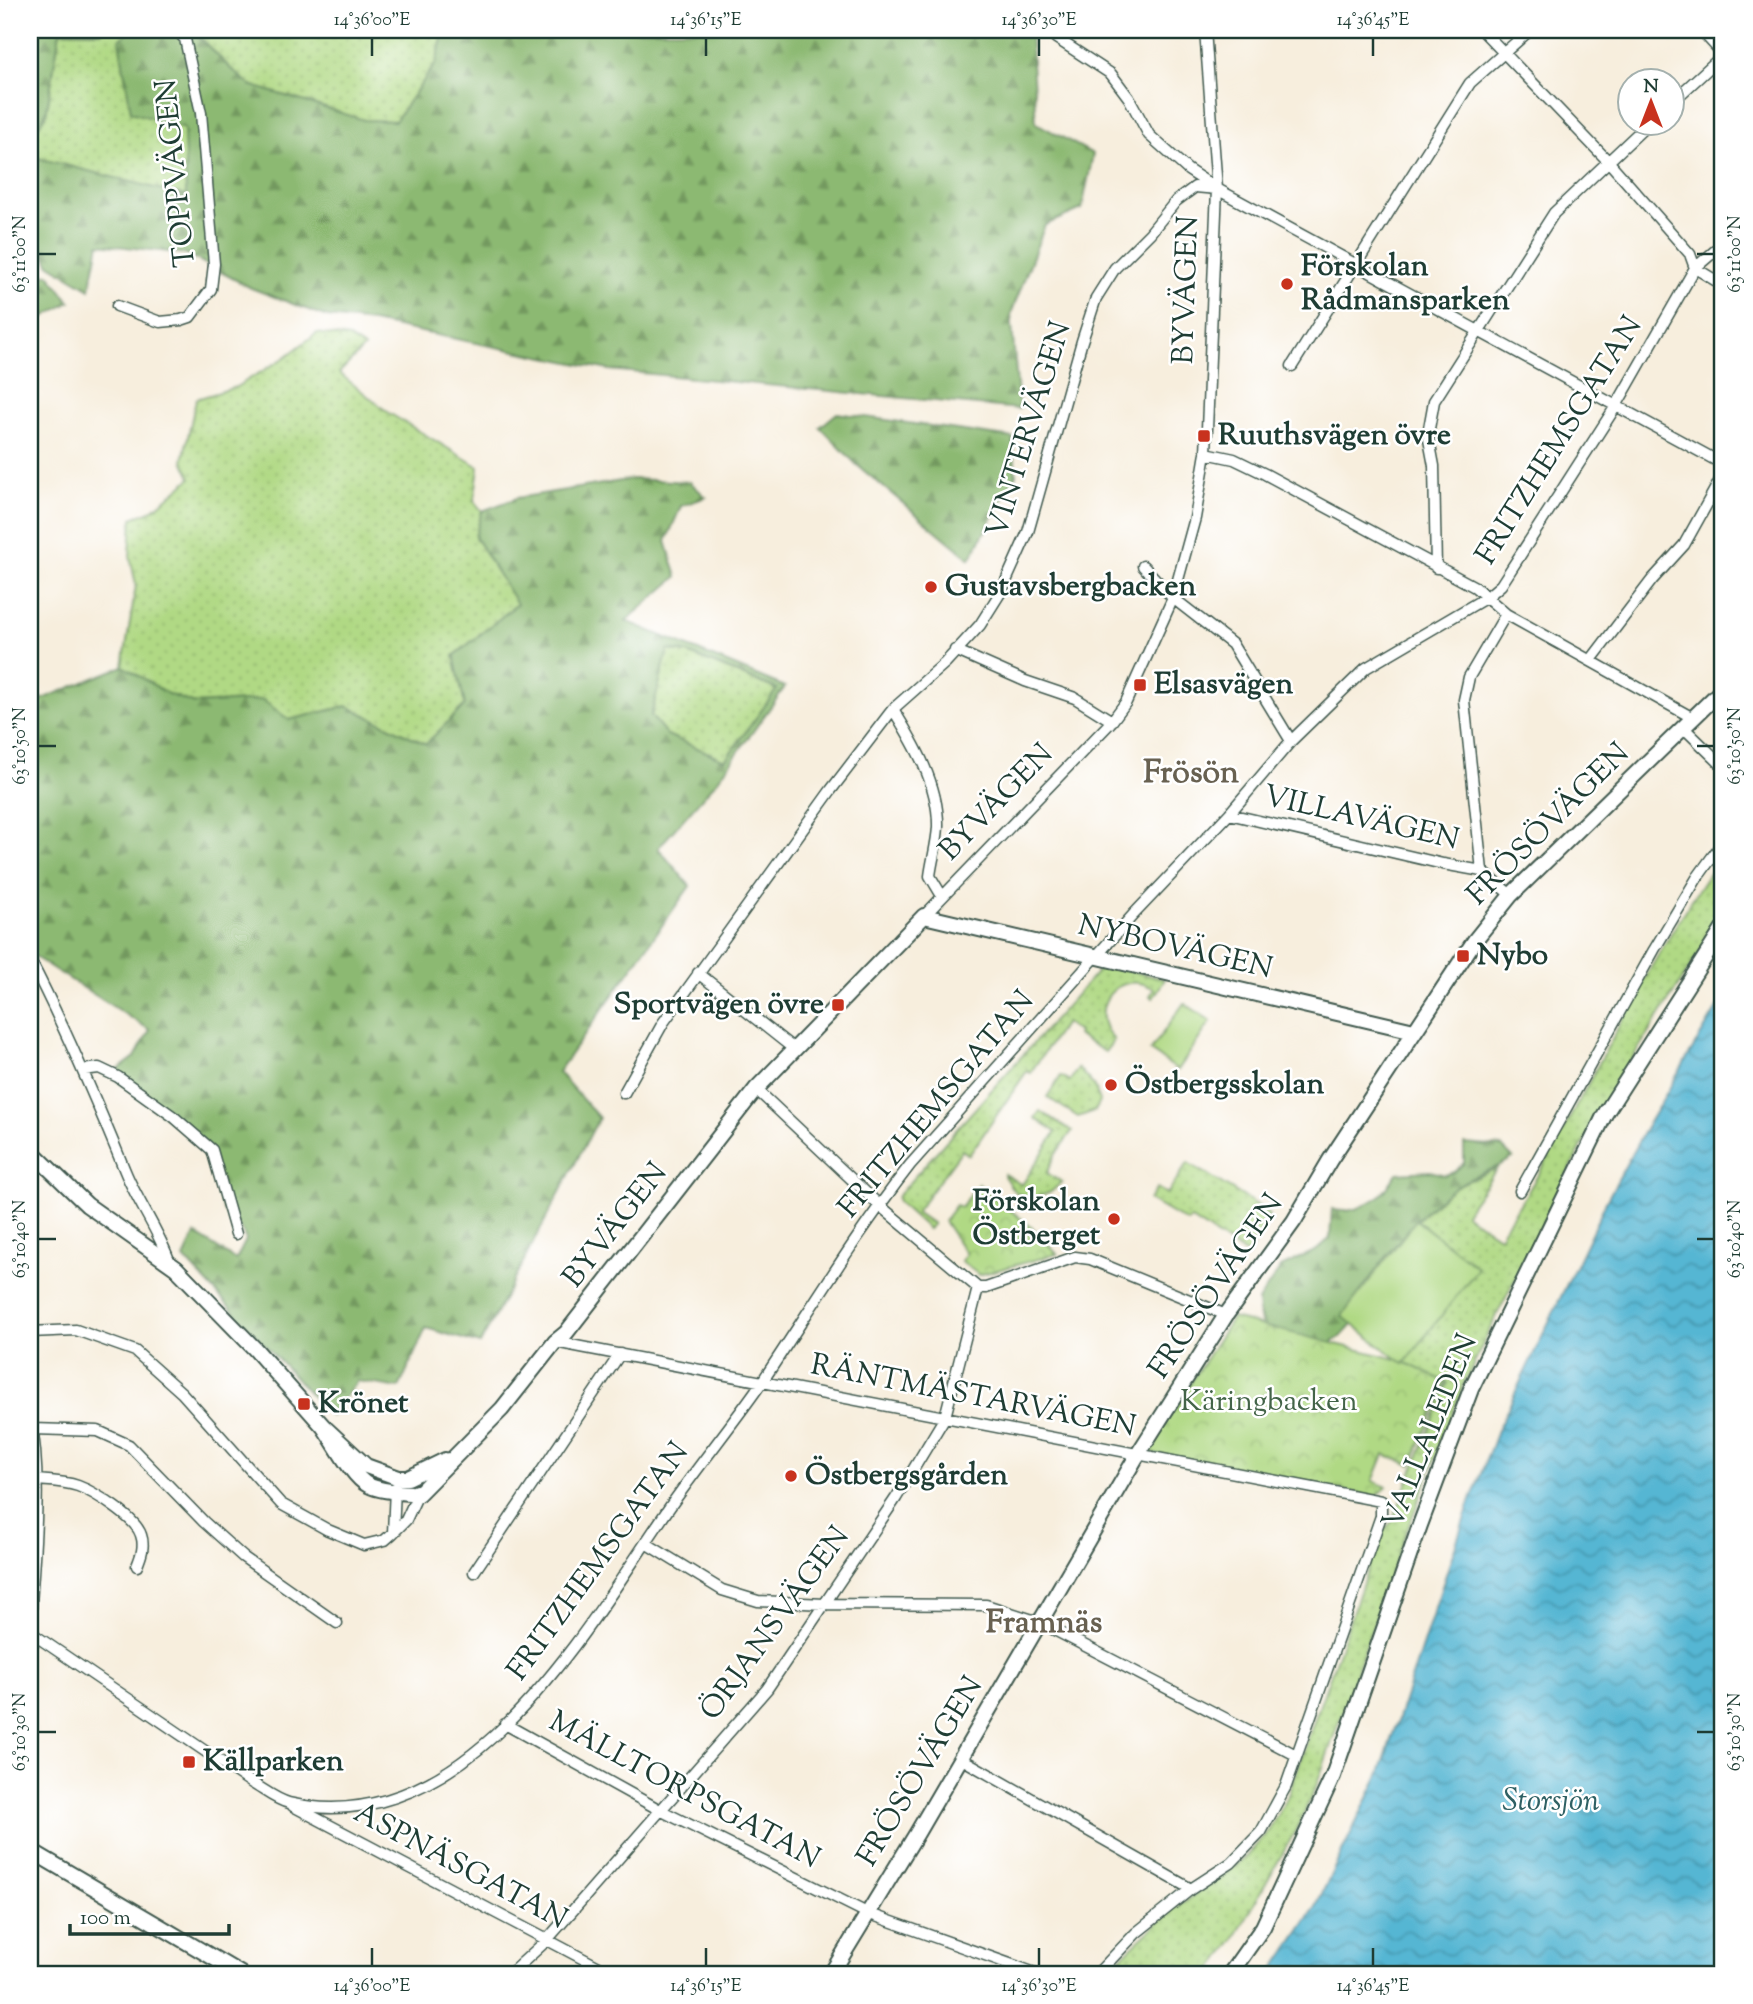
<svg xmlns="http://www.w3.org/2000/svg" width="1753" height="2004" viewBox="0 0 1753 2004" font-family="'Sorts Mill Goudy',serif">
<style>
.grass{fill:url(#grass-dots);stroke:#688b5c;stroke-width:2}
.forest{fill:url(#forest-firs);stroke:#567b53;stroke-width:2;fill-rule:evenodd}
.park{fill:url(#park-crowns);stroke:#688b5c;stroke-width:2}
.pitch{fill:#b0d984;stroke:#688b5c;stroke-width:2}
.water{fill:url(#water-waves);stroke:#3a7a84;stroke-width:2}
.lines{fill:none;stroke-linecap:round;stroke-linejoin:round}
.street-casing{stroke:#3f584d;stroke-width:13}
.secondary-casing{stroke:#3f584d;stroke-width:18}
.street{stroke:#fff;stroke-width:10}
.secondary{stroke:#fff;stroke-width:14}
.ticks{fill:none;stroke:#1f3d34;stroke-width:2.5}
.poi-dot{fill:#c8321e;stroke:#fff;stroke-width:2.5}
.labels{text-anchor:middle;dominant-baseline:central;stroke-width:5;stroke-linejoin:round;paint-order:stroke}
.street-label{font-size:30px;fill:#1f3d34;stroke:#fff}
.poi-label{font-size:30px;font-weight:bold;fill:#1f3d34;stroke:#fff;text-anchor:start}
.park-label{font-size:30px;fill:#436448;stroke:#fff}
.neighbourhood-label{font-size:32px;font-weight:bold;fill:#686151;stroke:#fff}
.water-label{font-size:32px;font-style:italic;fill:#2f6164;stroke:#fff}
.neatline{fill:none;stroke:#1f3d34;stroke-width:2.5}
.ticks-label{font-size:18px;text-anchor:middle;fill:#1f3d34}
</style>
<defs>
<pattern id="grass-dots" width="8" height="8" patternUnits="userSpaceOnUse" patternTransform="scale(1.75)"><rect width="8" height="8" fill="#b0d984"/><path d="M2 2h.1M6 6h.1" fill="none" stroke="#97bb73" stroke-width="1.8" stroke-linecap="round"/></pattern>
<pattern id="forest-firs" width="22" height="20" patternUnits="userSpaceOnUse" patternTransform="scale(1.75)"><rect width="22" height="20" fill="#8cb972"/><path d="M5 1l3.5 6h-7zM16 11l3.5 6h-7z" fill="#72985e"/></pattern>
<pattern id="park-crowns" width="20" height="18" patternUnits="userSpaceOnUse" patternTransform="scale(1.75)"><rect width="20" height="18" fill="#b0d984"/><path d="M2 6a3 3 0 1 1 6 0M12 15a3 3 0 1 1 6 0" fill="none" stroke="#97bb73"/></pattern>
<pattern id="water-waves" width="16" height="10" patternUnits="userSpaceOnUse" patternTransform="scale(1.75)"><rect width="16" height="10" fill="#54b6d3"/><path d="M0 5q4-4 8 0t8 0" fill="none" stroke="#4595ac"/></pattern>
</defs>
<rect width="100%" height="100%" fill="#fff"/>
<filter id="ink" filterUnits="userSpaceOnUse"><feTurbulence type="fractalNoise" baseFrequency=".0143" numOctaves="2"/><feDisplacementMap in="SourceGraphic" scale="14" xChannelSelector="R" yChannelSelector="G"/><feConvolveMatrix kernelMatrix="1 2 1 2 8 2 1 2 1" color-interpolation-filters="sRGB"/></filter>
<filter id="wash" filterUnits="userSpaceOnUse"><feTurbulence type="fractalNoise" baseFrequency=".00686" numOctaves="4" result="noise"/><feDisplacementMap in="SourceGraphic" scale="28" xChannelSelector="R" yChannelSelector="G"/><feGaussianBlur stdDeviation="1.57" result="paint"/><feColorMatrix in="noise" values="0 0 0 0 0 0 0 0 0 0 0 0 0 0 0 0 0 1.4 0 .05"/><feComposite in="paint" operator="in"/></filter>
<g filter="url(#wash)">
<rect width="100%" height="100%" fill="#f7eedd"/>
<path class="grass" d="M103 30H131L120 40 184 128 187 197 30 156V138L46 115 60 31 102 32Z
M193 30H444L436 63 396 121 364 120 250 85 231 69Z
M317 333 349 338 364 348 339 373 389 413 479 467 474 501 482 511 475 537 518 604 454 656 465 705 426 744 347 706 289 720 263 700 195 704 168 694 123 666 136 585 130 556 132 518 151 511 191 478 183 460 196 399 236 387 284 358Z
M667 650 687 653 778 690 725 760 667 735 651 716Z
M1723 854V915L1601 1108 1489 1331 1463 1387 1401 1546 1317 1784 1296 1830 1233 1941 1209 1974H1103L1174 1908 1223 1876 1248 1855 1268 1831 1287 1798 1381 1532 1392 1522 1448 1383 1404 1364 1478 1268 1416 1220 1452 1188 1497 1168 1465 1214 1499 1236C1517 1209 1535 1182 1550 1154 1606 1054 1655 948 1723 854Z
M1103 965 1165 979 1153 998 1150 996 1154 989C1119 966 1084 1009 1114 1040L1105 1052 1077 1035 1078 1032 1065 1023 1030 1073 1027 1071 969 1155 962 1150 916 1212 933 1224 928 1229 898 1202 897 1198 899 1194Z
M1078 1068 1095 1087 1100 1102 1095 1111 1078 1117 1047 1097 1061 1076 1070 1081Z
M1040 1111 1072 1131 1055 1155 1047 1173 1062 1182 1051 1192 1030 1200 1014 1191 1004 1176V1174L1022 1185 1056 1132 1035 1118Z
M1188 1163 1264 1209 1269 1216 1248 1255 1191 1219 1187 1222 1149 1200 1157 1188 1167 1194Z"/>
<path class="forest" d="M30 30H103L102 32 60 31 46 115 30 138Z
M131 30H192L231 69 250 85 364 120 395 121 436 63 444 30H1030L1036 123 1093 154 1082 209 1045 225 1011 314 1019 409 609 370 372 322 327 317 251 288 187 254 99 244 90 289 50 265 30 223V156L186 196 184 128 131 112 119 40Z
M49 274 70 302 30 325V278Z
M837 413 1013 438 1016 475 970 559 857 465 820 427Z
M633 479 690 482 706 497 681 506 666 541 677 577 626 621 785 687 718 780 658 848 690 886 558 1072 599 1118 480 1344 426 1328 399 1388 357 1381 331 1416 184 1258 195 1234 236 1260 246 1240C241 1227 235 1219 224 1212L203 1145 115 1079 119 1069 135 1057 150 1030 30 954V704L123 666 168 694 195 704 263 700 289 720 347 706 426 744 465 705 454 656 517 604 475 537 482 511 517 498ZM668 650 687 653 777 689 725 760 667 735 651 716Z
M1464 1144 1502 1147 1513 1158C1493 1171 1469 1176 1451 1190 1406 1222 1376 1273 1342 1316L1353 1324 1341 1337 1334 1340 1333 1344 1309 1346V1338C1295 1332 1296 1337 1282 1337 1260 1338 1259 1317 1258 1301L1281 1267 1317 1250 1330 1238 1332 1209C1349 1215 1365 1206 1380 1196 1386 1191 1392 1180 1397 1173L1430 1171 1445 1175 1454 1172 1464 1163Z"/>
<path class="park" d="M978 1184 1035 1230 1057 1254 979 1275 961 1261 966 1254 944 1221 956 1205 961 1207Z
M1232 1318 1400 1360 1446 1382 1411 1465 1384 1454 1373 1481 1387 1487 1376 1497 1146 1452Z"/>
<path class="pitch" d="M1184 1003 1211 1021 1178 1070 1150 1051Z
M1416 1220 1478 1268 1404 1364 1342 1316Z"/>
<path class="water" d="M1723 998V1974H1271L1315 1908 1380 1773 1468 1508 1497 1431 1607 1200 1644 1131Z"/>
</g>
<g filter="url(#ink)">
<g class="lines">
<defs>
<path id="street" d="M1051 30 1056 38 1111 74 1129 98 1149 135 1188 170 1217 189 1723 464
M1482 30 1608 161 1690 254 1695 268 1723 285
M1701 30 1723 54
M1672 102 1723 55
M117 306 160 322 181 320 190 317 211 289 214 264 201 113 185 39 176 30
M1292 366 1470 83 1530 30
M1206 453 1234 459 1265 474 1475 587 1506 614 1693 718
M1143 566 1173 598 1232 644 1291 741
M1436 568 1434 466 1428 434 1434 401 1554 213 1650 122
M1506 614 1469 677 1464 700 1482 871 1511 895
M955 650 1025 681 1075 698 1112 721
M1591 660 1652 580 1684 545 1723 475
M893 709C914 743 939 785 938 827 937 844 932 860 930 876L942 896
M1683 727 1723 766
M1229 814 1443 864 1482 871
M924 916 1112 721 1126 702 1173 598 1195 518 1206 453 1217 189 1205 30
M30 960C66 1029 96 1100 125 1171 138 1203 159 1231 170 1263
M698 973 794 1049
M83 1070 99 1068 118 1077 174 1117 212 1150 236 1234
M756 1089 879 1205 978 1288H986L1075 1257 1090 1259 1226 1315
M624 1093 663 1023 831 790 893 709 945 663 980 625 1002 590 1028 532 1082 341 1096 298 1115 268 1150 233 1176 201 1195 187 1217 189
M1520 1191 1654 950 1697 878 1723 842
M30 1332 76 1330 135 1351 182 1393 281 1504 328 1530 364 1545 385 1540 393 1533 406 1520 418 1494 416 1490
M555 1342 1381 1501V1516L1286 1786 1261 1832 1231 1863 1191 1889 1136 1933 1097 1974
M30 1415C44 1485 32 1560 30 1630
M33 1429 98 1431 129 1445 204 1522 243 1557 337 1623
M35 1480C49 1481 64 1481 78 1486 94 1492 136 1518 141 1535 145 1546 141 1556 137 1566
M393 1533 395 1488
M647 1544 722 1590 758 1601 825 1604 986 1605 1039 1622 1296 1755
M474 1572 620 1354
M30 1632 252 1783C263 1789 276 1800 289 1803 466 1843 584 1632 667 1511 698 1466 733 1424 764 1379 812 1307 857 1233 910 1165L1133 915 1229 814 1291 741 1366 668 1487 597 1501 585 1616 406 1695 268 1723 244
M505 1724 660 1810 867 1913 1038 1974
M960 1758 1191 1889
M293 1806 612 1974
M510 1974 546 1941 767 1689 896 1498 945 1417 978 1288"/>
<path id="secondary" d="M30 1150 87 1205 176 1268 255 1349 323 1426 366 1466 399 1478H408L445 1460
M323 1426C334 1441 352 1477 368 1485 382 1492 402 1492 418 1494L502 1409 555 1342 566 1333 756 1089 924 916 1414 1031
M30 1850 241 1974
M831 1974 917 1833 1138 1454 1226 1315 1294 1221 1330 1160 1475 940 1511 895 1723 689
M1230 1974 1263 1927 1333 1776 1420 1525 1471 1389 1605 1114 1723 929"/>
</defs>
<use href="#street" class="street-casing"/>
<use href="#secondary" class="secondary-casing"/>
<use href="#street" class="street"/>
<use href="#secondary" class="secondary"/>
</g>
</g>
<path class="ticks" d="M372 38V56M706 38V56M1039 38V56M1373 38V56M38 254H56M1697 254H1714M38 746H56M1697 746H1714M38 1239H56M1697 1239H1714M38 1732H56M1697 1732H1714M372 1948V1966M706 1948V1966M1039 1948V1966M1373 1948V1966"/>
<g class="poi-dot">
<circle cx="1287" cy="284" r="7"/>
<rect x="1197" y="429" width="14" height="14" rx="3.5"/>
<circle cx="931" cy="587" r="7"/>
<rect x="1133" y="678" width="14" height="14" rx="3.5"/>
<rect x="1456" y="949" width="14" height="14" rx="3.5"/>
<rect x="831" y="998" width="14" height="14" rx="3.5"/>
<circle cx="1111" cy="1085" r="7"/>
<circle cx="1114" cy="1219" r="7"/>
<rect x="297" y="1397" width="14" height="14" rx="3.5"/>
<circle cx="791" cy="1476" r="7"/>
<rect x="182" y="1755" width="14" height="14" rx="3.5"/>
</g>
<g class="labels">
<g class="street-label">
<text transform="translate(177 173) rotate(-96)">TOPPVÄGEN</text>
<text transform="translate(1187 290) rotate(-88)">BYVÄGEN</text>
<text transform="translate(1030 430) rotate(-73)">VINTERVÄGEN</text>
<text transform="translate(1560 441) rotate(-58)">FRITZHEMSGATAN</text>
<text transform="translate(997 803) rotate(-46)">BYVÄGEN</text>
<text transform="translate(1361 819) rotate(13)">VILLAVÄGEN</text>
<text transform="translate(1549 825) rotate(-45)">FRÖSÖVÄGEN</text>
<text transform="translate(1175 948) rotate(13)">NYBOVÄGEN</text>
<text transform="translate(937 1105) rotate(-50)">FRITZHEMSGATAN</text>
<text transform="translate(616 1226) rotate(-52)">BYVÄGEN</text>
<text transform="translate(1217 1287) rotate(-56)">FRÖSÖVÄGEN</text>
<text transform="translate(973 1397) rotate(11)">RÄNTMÄSTARVÄGEN</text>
<text transform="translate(1431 1432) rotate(-68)">VALLALEDEN</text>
<text transform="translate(599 1562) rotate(-54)">FRITZHEMSGATAN</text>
<text transform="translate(776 1624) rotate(-54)">ÖRJANSVÄGEN</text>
<text transform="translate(921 1772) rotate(-59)">FRÖSÖVÄGEN</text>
<text transform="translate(684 1791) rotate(28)">MÄLLTORPSGATAN</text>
<text transform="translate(460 1867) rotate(28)">ASPNÄSGATAN</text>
</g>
<g class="poi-label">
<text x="1301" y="267">Förskolan<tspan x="1301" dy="34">Rådmansparken</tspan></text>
<text x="1218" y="436">Ruuthsvägen övre</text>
<text x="945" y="587">Gustavsbergbacken</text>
<text x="1154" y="685">Elsasvägen</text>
<text x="1477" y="956">Nybo</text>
<text x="824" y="1005" text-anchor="end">Sportvägen övre</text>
<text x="1125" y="1085">Östbergsskolan</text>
<text x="1100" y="1202" text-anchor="end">Förskolan<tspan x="1100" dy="34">Östberget</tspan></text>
<text x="318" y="1404">Krönet</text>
<text x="805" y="1476">Östbergsgården</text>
<text x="203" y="1762">Källparken</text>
</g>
<g class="park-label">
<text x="1269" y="1402">Käringbacken</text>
</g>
<g class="neighbourhood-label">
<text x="1191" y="774">Frösön</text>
<text x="1044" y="1624">Framnäs</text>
</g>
<g class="water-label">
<text x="1551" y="1802">Storsjön</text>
</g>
</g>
<rect width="1753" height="2004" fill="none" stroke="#fff" stroke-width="77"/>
<g transform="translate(1651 102)"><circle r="33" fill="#ffffff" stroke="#a5b1ae" stroke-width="2"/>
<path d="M0-5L12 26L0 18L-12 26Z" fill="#c8321e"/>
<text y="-10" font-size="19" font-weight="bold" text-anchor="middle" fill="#1f3d34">N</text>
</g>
<path d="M70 1924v10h159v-10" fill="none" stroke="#1f3d34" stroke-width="3.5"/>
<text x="80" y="1924" font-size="21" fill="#1f3d34" stroke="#ffffff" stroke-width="5" paint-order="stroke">100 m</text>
<rect x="38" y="38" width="1676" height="1928" class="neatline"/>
<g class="ticks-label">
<text x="372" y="25">14°36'00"E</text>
<text x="706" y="25">14°36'15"E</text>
<text x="1039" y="25">14°36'30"E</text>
<text x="1373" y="25">14°36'45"E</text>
<text transform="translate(19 254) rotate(-90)" y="6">63°11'00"N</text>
<text transform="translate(1734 254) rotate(-90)" y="6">63°11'00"N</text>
<text transform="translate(19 746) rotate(-90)" y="6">63°10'50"N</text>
<text transform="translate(1734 746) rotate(-90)" y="6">63°10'50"N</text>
<text transform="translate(19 1239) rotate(-90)" y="6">63°10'40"N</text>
<text transform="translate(1734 1239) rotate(-90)" y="6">63°10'40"N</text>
<text transform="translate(19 1732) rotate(-90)" y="6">63°10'30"N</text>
<text transform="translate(1734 1732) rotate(-90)" y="6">63°10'30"N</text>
<text x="372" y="1991">14°36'00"E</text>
<text x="706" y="1991">14°36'15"E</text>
<text x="1039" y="1991">14°36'30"E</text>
<text x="1373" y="1991">14°36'45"E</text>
</g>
</svg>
